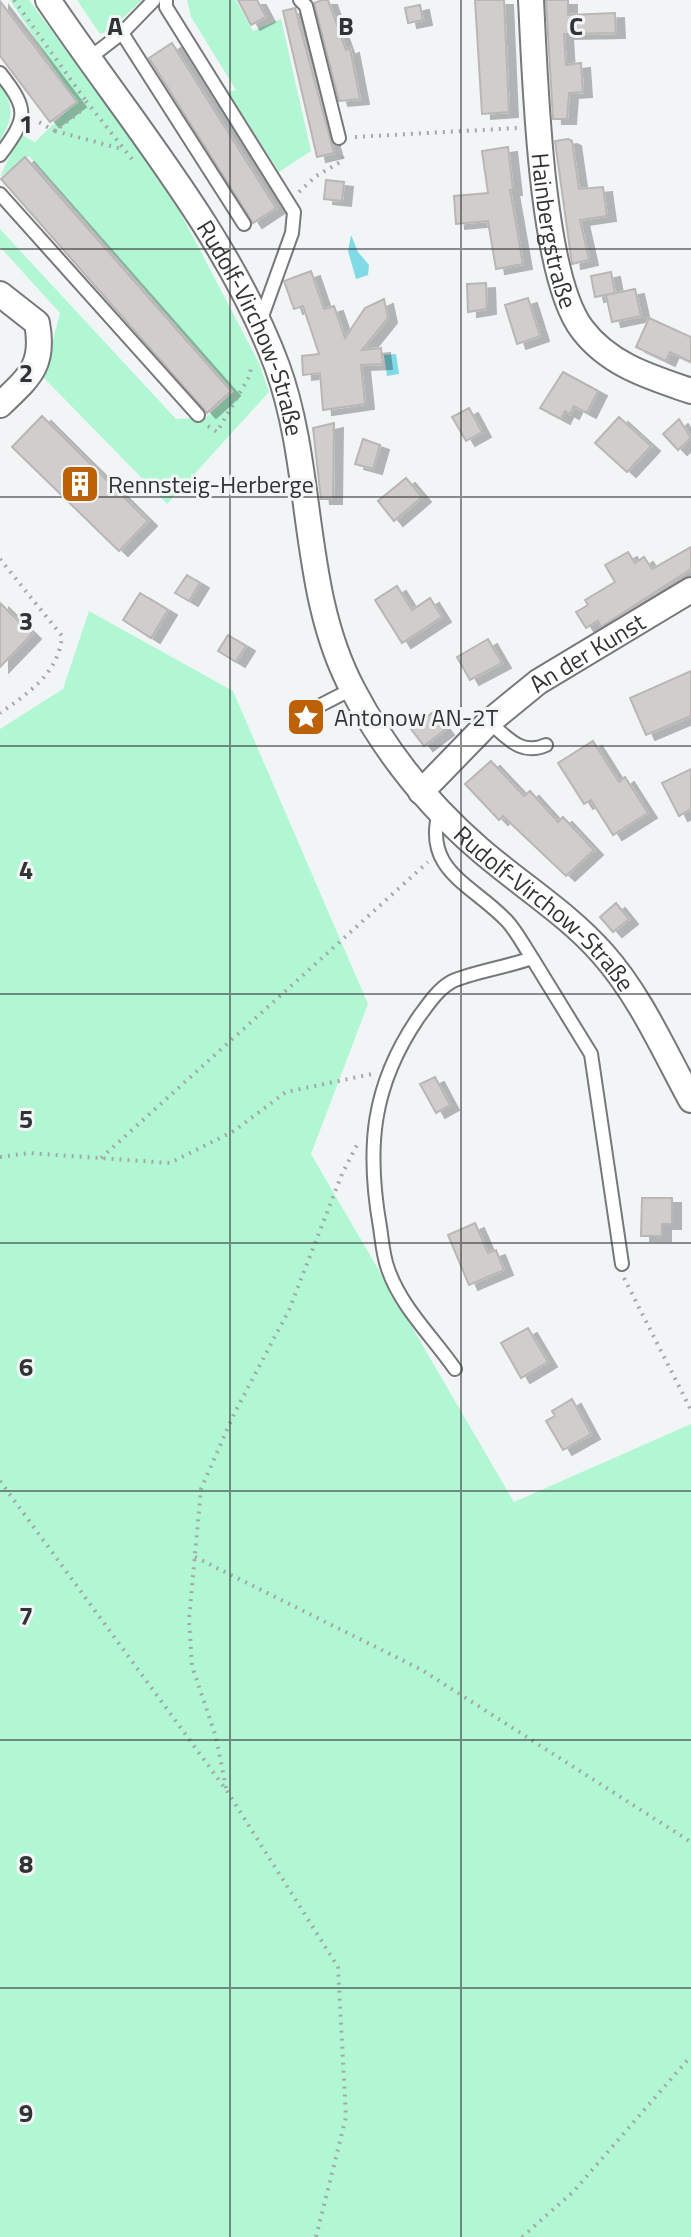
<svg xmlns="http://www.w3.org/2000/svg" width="691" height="2237" viewBox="0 0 691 2237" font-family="'Titillium Web',sans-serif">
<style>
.green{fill:#b2f7d4}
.water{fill:#7fdae5}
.building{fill:#d0cdcc;stroke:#b9b6b5;stroke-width:2;filter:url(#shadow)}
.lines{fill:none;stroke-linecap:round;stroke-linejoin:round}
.service-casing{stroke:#76787a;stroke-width:16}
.minor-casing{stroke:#76787a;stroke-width:28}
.path{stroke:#a5a8a9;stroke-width:4;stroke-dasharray:2 6;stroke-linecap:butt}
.service{stroke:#fff;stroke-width:12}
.minor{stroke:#fff;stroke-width:24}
.grid{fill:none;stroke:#323334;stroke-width:2;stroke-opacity:0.55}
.labels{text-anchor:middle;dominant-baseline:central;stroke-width:6;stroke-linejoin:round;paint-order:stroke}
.street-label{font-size:24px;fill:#323334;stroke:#f2f5f6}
.poi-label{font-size:24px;fill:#323334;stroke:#f2f5f6;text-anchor:start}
.grid-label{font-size:26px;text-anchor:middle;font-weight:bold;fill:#323334;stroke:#f2f5f6;stroke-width:6;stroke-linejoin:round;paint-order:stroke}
</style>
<defs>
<filter id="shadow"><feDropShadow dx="9" dy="5" stdDeviation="0" flood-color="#0004"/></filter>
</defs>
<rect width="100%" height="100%" fill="#f2f5f6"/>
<path class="green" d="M10 0H29L168 189 259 363 269 392 167 504 43 377 60 313 0 247V229L176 419 206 417 234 392 29 156 0 177 20 134 35 142 76 102Z
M77 0H142L109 31 100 34Z
M187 0H236L253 31 281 19 311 151 279 172 228 92 236 90 191 17Z
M0 84C15 108 13 118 0 141Z
M89 611 233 691 368 1004 311 1154 514 1502 691 1424V2237H0V729L63 689Z"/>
<path class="water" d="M351 235 358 252 369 265 368 275 356 279 348 251Z
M396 354 399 374 387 376 384 355Z"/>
<path class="building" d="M238 0H257L266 17 251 25Z
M322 0H328L346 50 350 48 360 99 339 101 314 3Z
M475 0H504L509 112 482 114Z
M546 0H568V15L615 13 616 33 564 34 566 65 581 63 583 92 569 93 567 119H553Z
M0 1 77 102 50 122 0 56Z
M420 5 423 20 408 23 405 8Z
M295 8 334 153 317 157 283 11Z
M172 43 276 208 253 223 149 58Z
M568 139 572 141 579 189 603 187 607 216 580 220 589 260 572 264 555 141Z
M508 147 513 190H510L523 264 496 269 488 221 456 224 454 196 488 193 482 151Z
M25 157 231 391 207 413 1 179Z
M326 180 344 182 342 201 324 199Z
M311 271 324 309 334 306 345 338 365 308 384 299 388 318 362 350 381 348 383 364 361 365 365 404 323 410 320 373 303 375 302 356 319 354 303 306 294 309 284 281Z
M611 272 615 293 595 297 591 276Z
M486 283 487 309 468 312 467 284Z
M635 289 641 316 612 322 606 295Z
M528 298 540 336 517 344 505 305Z
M649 318 691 337V362L670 352 666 361 636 347Z
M563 372 598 391 587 413 574 406 570 414 565 411 561 419 540 408Z
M469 408 482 432 466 441 452 417Z
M42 416 148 521 119 551 12 447Z
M619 417 651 446 627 472 595 443Z
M679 419 691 438 678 450 663 434Z
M334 423 333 499H321L313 428Z
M363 439 380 445 373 469 355 464Z
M406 478 422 497 394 521 378 501Z
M691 547V569L601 627 598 621 586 628 576 612 588 605 585 600 615 582 605 565 628 552 635 563 644 557 652 569Z
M187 575 200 583 189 601 175 593Z
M397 586 412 610 430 598 442 617 402 643 375 600Z
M140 593 168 610 151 638 123 620Z
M0 603 32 634 0 667Z
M228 635 246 646 236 662 218 651Z
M488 639 502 663 470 680 457 657Z
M691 671V716L646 735 630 698Z
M432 713 445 730 424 746 411 729Z
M593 741 619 782 625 777 648 813 613 835 591 800 584 804 558 763Z
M491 761 524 796 530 791 558 822 563 817 594 850 566 876 503 816 499 820 465 784Z
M691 769V809L679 816 662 783Z
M616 903 629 919 613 932 600 917Z
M435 1077 450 1105 436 1113 420 1084Z
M642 1198H672V1224H662V1236H641Z
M475 1223 488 1253 496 1250 504 1270 469 1285 448 1235Z
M528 1328 548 1362 521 1378 501 1343Z
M572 1399 591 1434 563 1450 546 1421 555 1416 552 1411Z"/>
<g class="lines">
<defs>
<path id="service" d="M166 0V7L294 212 292 233 260 322
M300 0 306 6 339 138
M122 33 154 0
M88 59 122 33 244 224
M0 73C29 110 28 117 0 155
M0 194 198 415
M317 707 352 689
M489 722C508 738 521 756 546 745
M439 812C423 871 472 884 507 921 517 932 524 946 532 958 511 966 465 974 451 982 437 990 427 1006 418 1018 372 1086 366 1147 380 1227 382 1240 383 1256 388 1269 401 1307 432 1336 455 1369
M532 958 591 1054 622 1264"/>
<g id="minor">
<path id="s1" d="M48 0C126 116 228 234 277 366 315 470 300 591 353 690 385 751 426 803 478 848 519 884 567 913 603 954 641 997 664 1051 691 1100"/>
<path id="s2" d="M531 0C535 74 540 274 582 329 609 365 650 377 691 391"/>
<path d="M0 294 37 323C45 366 29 377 0 405"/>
<path id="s3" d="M421 792 489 722 538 682 691 590"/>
</g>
</defs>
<use href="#service" class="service-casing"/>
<use href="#minor" class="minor-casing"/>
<path class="path" d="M14 0 86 101 81 111 55 131 35 120
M86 101 132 159
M55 131 122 149
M355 137 518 128
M299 192 316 176 342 161 343 151
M208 426 217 432 249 377 252 364
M0 559 62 636C59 672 29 693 0 713
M0 1157 29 1153 170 1163 234 1131 286 1092 372 1074
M101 1158 428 862
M624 1278 691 1410
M0 1481 227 1791 338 1967 346 2117 316 2237
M195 1557 422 1670 691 1842
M226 1788 216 1737 192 1666 189 1619 201 1489 234 1414 289 1310 342 1174 357 1145
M522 2237 573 2192 691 2056"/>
<use href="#service" class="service"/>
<use href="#minor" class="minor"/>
</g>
<path class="grid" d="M230 0V2237M461 0V2237M0 249H691M0 497H691M0 746H691M0 994H691M0 1243H691M0 1491H691M0 1740H691M0 1988H691"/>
<defs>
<symbol id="building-square" viewBox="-11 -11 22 22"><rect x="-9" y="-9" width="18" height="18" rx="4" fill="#bc6106" stroke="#f2f5f6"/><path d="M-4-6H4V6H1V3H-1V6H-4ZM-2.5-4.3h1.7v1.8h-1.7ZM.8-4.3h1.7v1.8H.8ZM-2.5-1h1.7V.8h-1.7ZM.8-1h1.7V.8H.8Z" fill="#fff"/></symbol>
<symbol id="sight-square" viewBox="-11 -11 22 22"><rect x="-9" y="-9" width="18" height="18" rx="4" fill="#bc6106" stroke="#f2f5f6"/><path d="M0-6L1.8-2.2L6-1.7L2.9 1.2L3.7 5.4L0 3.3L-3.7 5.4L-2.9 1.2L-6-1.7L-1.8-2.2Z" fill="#fff"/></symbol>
</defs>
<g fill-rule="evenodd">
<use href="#building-square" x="58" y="462" width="44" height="44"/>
<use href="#sight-square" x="284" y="695" width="44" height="44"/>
</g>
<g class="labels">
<g class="street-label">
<text stroke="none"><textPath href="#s2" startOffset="232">Hainbergstraße</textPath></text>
<text stroke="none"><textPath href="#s1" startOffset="388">Rudolf-Virchow-Straße</textPath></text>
<text stroke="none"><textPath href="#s3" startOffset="218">An der Kunst</textPath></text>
<text stroke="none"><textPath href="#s1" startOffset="1060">Rudolf-Virchow-Straße</textPath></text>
</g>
<g class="poi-label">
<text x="108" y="484">Rennsteig-Herberge</text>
<text x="334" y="717">Antonow AN-2T</text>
</g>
</g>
<g class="grid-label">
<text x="115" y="35">A</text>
<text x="346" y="35">B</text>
<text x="576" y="35">C</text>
<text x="26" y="133">1</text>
<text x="26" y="382">2</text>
<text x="26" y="630">3</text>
<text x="26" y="879">4</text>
<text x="26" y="1128">5</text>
<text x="26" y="1376">6</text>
<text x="26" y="1625">7</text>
<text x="26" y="1873">8</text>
<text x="26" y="2122">9</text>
</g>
</svg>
